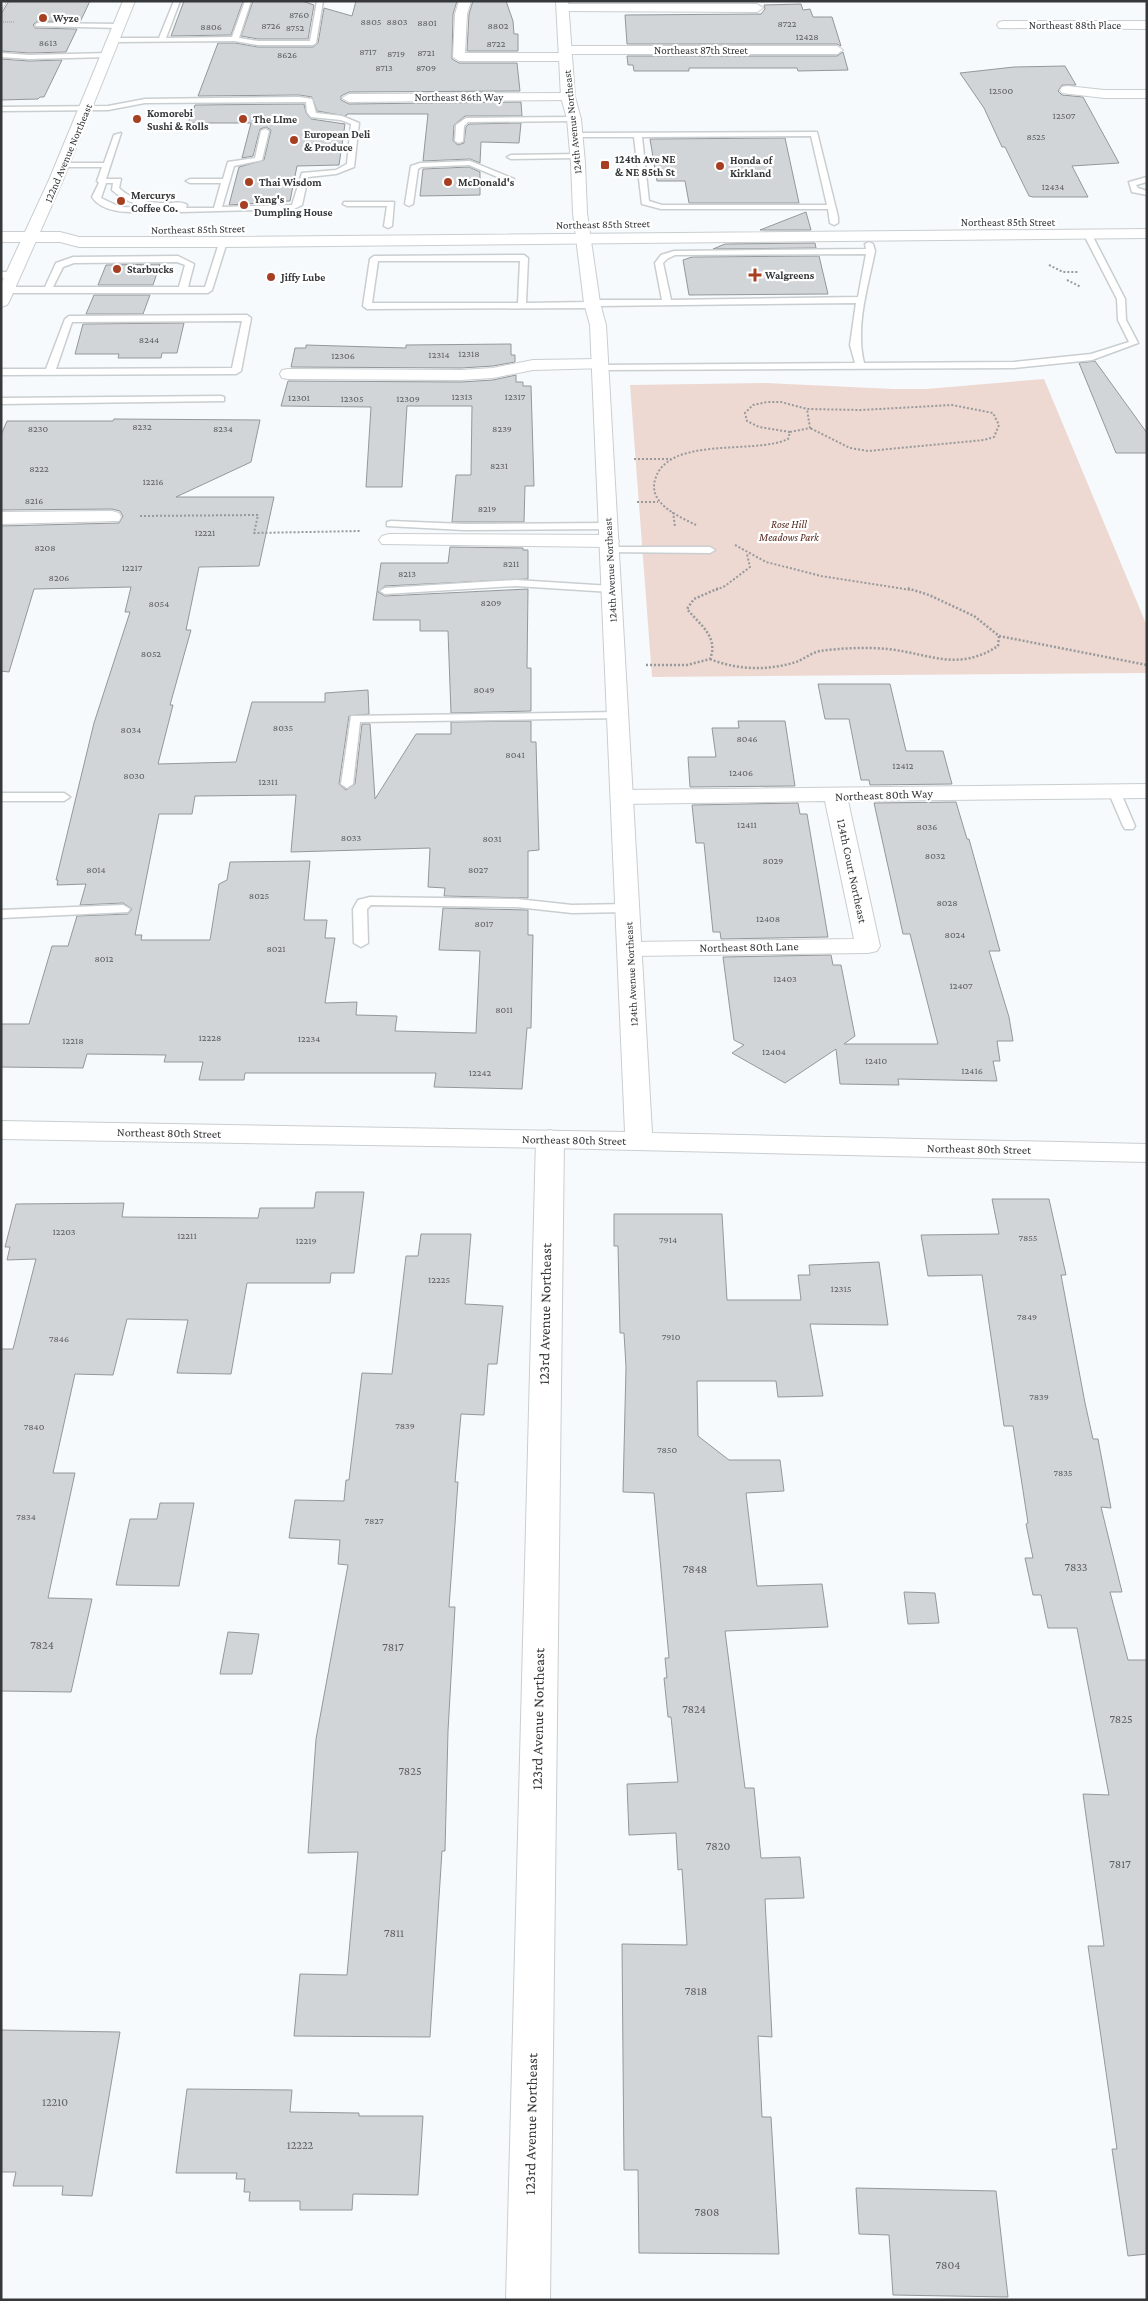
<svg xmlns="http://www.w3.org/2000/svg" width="1148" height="2301" viewBox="0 0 1148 2301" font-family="'Crimson Pro',serif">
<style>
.green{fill:#eed8d2}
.building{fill:#d1d5d8;stroke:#94989a}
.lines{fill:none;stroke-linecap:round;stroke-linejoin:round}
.lane-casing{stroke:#c9ced0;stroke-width:3}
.street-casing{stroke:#c9ced0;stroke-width:2}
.secondary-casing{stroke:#c9ced0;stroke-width:2}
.primary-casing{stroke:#c9ced0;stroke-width:2}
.path-far2{stroke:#979a9c;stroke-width:1;stroke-dasharray:1 1;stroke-linecap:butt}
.path-far1{stroke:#979a9c;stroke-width:2;stroke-dasharray:2 2;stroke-linecap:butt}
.path{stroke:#979a9c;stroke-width:2.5;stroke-dasharray:2 2;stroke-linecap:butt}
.lane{fill:#fff;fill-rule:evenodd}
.street{fill:#fff;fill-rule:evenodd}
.secondary{fill:#fff;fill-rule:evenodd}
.primary{fill:#fff;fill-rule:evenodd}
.poi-dot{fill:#a73f23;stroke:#fff;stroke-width:2}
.labels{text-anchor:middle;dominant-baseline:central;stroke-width:4.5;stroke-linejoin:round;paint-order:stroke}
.number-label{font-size:10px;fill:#5d5e61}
.far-poi-label{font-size:11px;font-weight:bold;fill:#363739;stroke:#fff;text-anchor:start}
.far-street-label{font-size:11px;fill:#363739;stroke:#fff}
.far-park-label{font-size:11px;font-style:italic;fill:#53261a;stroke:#fff}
.street-label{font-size:12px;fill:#363739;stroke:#fff}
.near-number-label{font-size:12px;fill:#5d5e61}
.near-street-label{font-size:15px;fill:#363739;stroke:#fff}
</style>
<rect width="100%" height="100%" fill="#f6fafd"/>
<path class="green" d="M1044 379 1147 626V673L652 677 630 385 766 383 893 389H926Z"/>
<path class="building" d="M9 1H90L80 22 37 21 33 25 35 28 77 29 66 52 29 53 1 51V14Z
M184 1H243L231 35 171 36Z
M253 1H302L314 5 308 39H258L241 36Z
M356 1H457L453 14 452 59 459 63H517L520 91 349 92 341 96V100L349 104 521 102 522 116H465L454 125 453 141 458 145 464 143 466 127 469 124 521 123 519 143 481 142 480 163 470 159 423 161 428 114H347L346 116 317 111 312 97 299 95 198 96 218 43H235L258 47H313L318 43 324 8 352 16Z
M473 1H506L513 21 514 34H518V51H467L469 14Z
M801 4 803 10 810 9 813 17H832L841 46 837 44H627L625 15 761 14 765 9 764 5Z
M843 52 848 70 798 71 797 68H689V71H634L633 65H628L627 56H837Z
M1 59 29 61 62 60 44 97H40L38 99 1 100Z
M1065 66 1076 85H1062L1058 91 1062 95 1083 97 1119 163 1072 166 1088 197H1033L1029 196 1005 147H1002L984 108 960 73 1014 67Z
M304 104 306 113 311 119 345 124 339 165 297 166 290 201 229 205 239 167 264 160 271 130 266 127 260 129 253 156 242 158 251 123H188L195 105Z
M785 138 799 203H689L685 181H657L650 139Z
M469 167 480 172V195L420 196 423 169Z
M806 212 811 230H760Z
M815 243 816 248 713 249 725 244Z
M819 256 828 294 689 295 683 260 692 257Z
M160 264 153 285H98L106 265Z
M94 295H150L143 314H86Z
M184 323 177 353H162L161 358H118L119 354H75L83 324Z
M511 344V355H515V362L493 366 461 368 291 367 295 348H306V345L406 348V345Z
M1095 361 1147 433V453H1116L1079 363Z
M516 375V382H523V386H531L534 486H525L524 522H452L456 475H471L472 406H407L402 487H366L371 407 281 406 288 381 461 382 493 380Z
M114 419 260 420 251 462 176 497H274L259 566 199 567 186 630H191L170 705H173L158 764 236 762 252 702H325V693L368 690 369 714 349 716 339 784 346 790 355 784 362 724H370L375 799 416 734H451V722L531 721V742H536L539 850 528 851V898L444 896 445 888 428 887 430 848 291 852 296 795 195 796 192 814H159L135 935H142L141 940H210L219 884 227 880 230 862 310 861 304 920H327L325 938H335L325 1003 357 1002 356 1015 397 1016 395 1031 476 1033 480 951 439 950 443 908 528 910V935H533L531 1028H527L522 1089 434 1087 436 1073H245L244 1080H199L203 1062H164L166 1055 87 1054 83 1068 1 1067V1024H29L52 946H68L77 916 128 914 132 909 123 903 80 905 86 884 57 885 58 880H56L94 723 130 612H125L131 587 34 589 9 672 1 671V526L119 523 123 516 120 511 112 509 1 510V435L7 421H113Z
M450 547 523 548V550H528V579L385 586 378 592 385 596 528 589 527 668H531V711L451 713 448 631H420V620H373L381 563H448Z
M818 684H890L906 751H943L952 784 870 785 869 780H861L849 719H825Z
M738 721H785L795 786 690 787 688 757H716L712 728H739Z
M956 802 967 839H969L1000 951H989L1009 1017 1013 1041H997L1000 1061H993L997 1081 898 1079 899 1085 840 1084 836 1049 785 1083 732 1053 744 1045 734 1040 723 957 831 955 833 965H841L855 1036 844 1044H938L910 934H903L874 803Z
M798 803 800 814H807L828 937 721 939 720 932H713L704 843H696L692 805Z
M316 1192H364L354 1273H331L330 1283H247L231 1374 177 1373 188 1320 127 1319 113 1375 75 1374 53 1473H75L48 1598 92 1599 71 1692 1 1691V1349H13L36 1259 7 1260 10 1247H5L16 1204 124 1203 122 1217 258 1218 260 1208H314Z
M992 1199H1049L1066 1275H1061L1085 1403 1093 1439H1098L1111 1508 1101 1507 1122 1592H1110L1128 1660H1147V2254L1128 2256 1112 2149H1117L1088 1946H1104L1083 1794 1109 1795 1077 1628H1048L1041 1595H1033L1025 1558H1033L1026 1524 1028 1523 1013 1426H1004L982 1275 928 1276 921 1235 999 1234Z
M614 1214H722L727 1300H801L798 1275H810L809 1265 879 1262 888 1325 810 1324 823 1396 778 1397 776 1381H697L698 1436 729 1460H780L784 1491 746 1493 757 1586 822 1584 828 1627 725 1631 745 1788H754L761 1858 800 1857 804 1898 765 1899 772 2037 758 2036 762 2117H771L779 2254 639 2253 638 2170H624L622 1944 687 1945 682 1869 678 1870 676 1833 629 1835 627 1784 678 1782 671 1717H668L664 1678H667L665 1658H669L654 1493 623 1492 626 1367 624 1333H620L618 1246H614Z
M421 1234H471L465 1304 503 1306 497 1364H488L484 1415 461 1414 455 1482H458L449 1607H455L448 1731 445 1851H442L430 2037 294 2036 300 1974 347 1975 358 1852 308 1853 316 1739 348 1565 338 1564 340 1540 289 1538 295 1500 344 1501 346 1480H349L362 1373 392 1374 406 1256H418Z
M160 1503H194L179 1586 116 1585 130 1519H157Z
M904 1592 935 1593 939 1623 908 1624Z
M228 1632 259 1634 252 1674H220Z
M1 2030 120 2032 92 2196 62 2195 63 2186H13L16 2172H1Z
M187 2089 292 2090 290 2112 359 2113V2116H423L418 2195 353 2194 352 2210H300V2201H249L250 2192H244L245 2179H236L237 2173H176Z
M856 2188 996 2191 1008 2297 893 2295 889 2235 859 2234Z"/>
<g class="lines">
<defs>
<path id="lane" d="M174 1H180L166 38 232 37 245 1H251L239 38 258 41H310L317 1H323L316 43 313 45H258L235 41 115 42 112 40 115 38H159Z
M37 23 120 24 123 26 120 28 35 26Z
M1 53 29 55 109 53 112 55 109 57 29 59 1 57Z
M299 97 312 99 316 113 342 116 359 123 354 167 336 174 308 177 302 205 294 209 181 212 177 210 178 208C154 208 130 207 112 190L113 183H106L101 198 120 207 152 208 156 210 152 212C134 212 104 215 92 197L99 183 97 181 102 167H63L59 165 63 163H104L114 135 121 133 106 179H121L119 188C133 201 149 203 168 203 174 203 182 201 187 205L186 208H214L221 183H190L186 181 190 179H223L228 162 255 158 261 131 265 129 269 131 262 160 234 166 222 207 292 205 302 173 336 170 347 164 351 124 341 120 311 117 307 112 306 102 145 103 108 110 1 111V107L108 106 145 99Z
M574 117 578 119 577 121 468 122 464 126 463 141 459 143 455 141 456 125 466 118Z
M817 132 838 217V223L834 225 830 223 828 209H661L642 204 634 137H575L571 135 575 133ZM811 136 827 205H662L649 201 642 137Z
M580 154V158H577L511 159 507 157 511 155Z
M470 161 514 179 507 181 469 165 421 167 418 169 413 204 409 206 405 204 411 166 420 163Z
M1147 177V182L1136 185 1138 188 1147 191V195L1132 192 1129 182Z
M344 202H394L392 226 388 228 384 226 387 206H347L343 204Z
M1084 231 1091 233 1125 299 1126 320 1138 343 1092 360 1014 368 600 370 597 369V365L855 363 850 345 856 303 597 306 593 308 367 309 363 306 370 259 374 256 524 255 528 258 526 303 588 302 592 300H662L655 263 661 255 674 251 866 249 865 244 869 242 873 244 875 251C868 287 855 326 864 363L1014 362 1091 354 1129 342 1118 320 1117 299 1083 233ZM866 254 858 297 671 300 663 263 667 259 675 255ZM378 261H520L518 303H372Z
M220 240 227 242 212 290 208 293H8L4 290 8 287H45L56 263 73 257 178 256 194 264 188 287H205ZM177 262 185 265 179 287H53L63 267 74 263Z
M1 272H14L18 275 14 278H1Z
M247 315 251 318 241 371 236 374 1 375V369H46L65 319 69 316ZM242 321 232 368 56 369 72 322Z
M221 396 224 397V401L1 404V398Z
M391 521 464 524 608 523 613 526 608 529 464 530 387 526V522Z
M609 547H710L715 550 710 553 605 552V548Z
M516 580 611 586 616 589 611 592 516 586 385 594 380 591 385 588Z
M618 712 622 714 624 716 622 718 360 722 353 784 347 788 341 784 351 716Z
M1114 787 1120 791 1135 826 1133 829H1125L1123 826 1108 791Z
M1 793H64L70 797 64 801H1Z
M370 897 517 899 572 905 628 904 635 908 628 912 572 913 517 907 371 905 367 909 368 943 361 947 354 943 353 909 358 900Z
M123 905 130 909 128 912 1 918V910Z"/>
<path id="street" d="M459 1H471L467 14 465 53H563L559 50 565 46H837L843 50 837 54H568L572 57 566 61H459L453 57 455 14Z
M563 4H757L763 8 757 12 559 11 557 8 559 5Z
M1003 21H1147V29L999 28 997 25 999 22Z
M1067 86 1104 90H1147V98H1104L1062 93 1060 90 1062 87Z
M568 93 575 97 573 100 349 102 342 98 349 94Z
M600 359 606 360 608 364 606 368 533 370 493 378 461 380 288 379 282 378 280 374 282 370 288 369 461 370 493 368 533 360Z
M112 511 119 513 121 517 119 521 1 524V512Z
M389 534 609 535 616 537 619 541 616 545 609 547 382 544 379 540 382 536Z
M1147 784V798L848 801 880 946 877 951 868 953 630 956 621 954 618 949 621 944 630 942 854 939 825 801 622 804 614 802 611 797 614 792 622 790Z
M550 1130 560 1133 564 1139 550 2300H506L536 1139 540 1133Z"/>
<path id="secondary" d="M123 1H135L63 180 9 302 7 305 1 307V284L49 180Z
M556 1H568L575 97 581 119 585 163 587 213 600 303 606 325 652 1133 1147 1144V1162L550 1148 1 1139V1121L625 1132 590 325 584 303 573 213 571 163 567 119 561 97Z"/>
<path id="primary" d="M1147 229V238L223 247H79L60 242H1V232H60L79 237H223Z"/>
</defs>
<use href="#lane" class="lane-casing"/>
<use href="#street" class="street-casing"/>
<use href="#secondary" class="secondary-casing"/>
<use href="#primary" class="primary-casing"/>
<path class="path-far2" d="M1 11 7 1
M1 22H15"/>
<path class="path-far1" d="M1049 265 1063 272H1079
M1067 280 1081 287
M790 432 810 428 807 409
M634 459H671
M637 502H658
M673 512 675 527
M140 516 258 515 254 533 361 531
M696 525C680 517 648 504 655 480 667 435 755 455 788 439L790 432 759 427 747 421 745 413 753 405 767 402H781L807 409 861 410 952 405 993 413 999 425 994 437 984 440 868 451 850 448 810 428
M735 545 766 562 821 576 911 590
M716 590 725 586 750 567 747 554"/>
<path class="path" d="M999 636 1147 665
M710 659C737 670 768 671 796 662 804 659 811 653 820 651 841 648 867 647 888 649 931 654 957 672 998 646L999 636 974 616 929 595 907 588
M646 665H687L710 659C719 637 700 625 687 609L694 599 719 588"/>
<use href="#lane" class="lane"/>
<use href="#street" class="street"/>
<use href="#secondary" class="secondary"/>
<use href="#primary" class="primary"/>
</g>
<g class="poi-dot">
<circle cx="43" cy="18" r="5"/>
<circle cx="137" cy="119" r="5"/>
<circle cx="243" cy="119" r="5"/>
<circle cx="294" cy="140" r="5"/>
<rect x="600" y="160" width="10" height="10" rx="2.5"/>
<circle cx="720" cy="166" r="5"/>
<circle cx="249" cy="182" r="5"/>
<circle cx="448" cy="182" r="5"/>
<circle cx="121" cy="201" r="5"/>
<circle cx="244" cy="205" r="5"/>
<circle cx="117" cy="269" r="5"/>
<path d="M752.5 267.5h5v5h5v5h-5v5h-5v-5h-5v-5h5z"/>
<circle cx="271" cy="277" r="5"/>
</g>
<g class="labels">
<g class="number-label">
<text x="299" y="14">8760</text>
<text x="371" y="21">8805</text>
<text x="397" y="21">8803</text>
<text x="427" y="22">8801</text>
<text x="787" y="23">8722</text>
<text x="271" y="25">8726</text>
<text x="498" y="25">8802</text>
<text x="211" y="26">8806</text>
<text x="295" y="27">8752</text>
<text x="807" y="36">12428</text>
<text x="48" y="42">8613</text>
<text x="496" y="43">8722</text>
<text x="368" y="51">8717</text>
<text x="426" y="52">8721</text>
<text x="396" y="53">8719</text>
<text x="287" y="54">8626</text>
<text x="384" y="67">8713</text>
<text x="426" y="67">8709</text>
<text x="1001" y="90">12500</text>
<text x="1064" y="115">12507</text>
<text x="1036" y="136">8525</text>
<text x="1053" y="186">12434</text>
<text x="149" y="339">8244</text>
<text x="469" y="353">12318</text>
<text x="439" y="354">12314</text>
<text x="343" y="355">12306</text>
<text x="462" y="396">12313</text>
<text x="515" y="396">12317</text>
<text x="299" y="397">12301</text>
<text x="352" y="398">12305</text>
<text x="408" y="398">12309</text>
<text x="142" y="426">8232</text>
<text x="38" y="428">8230</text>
<text x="223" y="428">8234</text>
<text x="502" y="428">8239</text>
<text x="499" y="465">8231</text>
<text x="39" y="468">8222</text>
<text x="153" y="481">12216</text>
<text x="34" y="500">8216</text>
<text x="487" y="508">8219</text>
<text x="205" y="532">12221</text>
<text x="45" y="547">8208</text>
<text x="511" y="563">8211</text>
<text x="132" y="567">12217</text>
<text x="407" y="573">8213</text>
<text x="59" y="577">8206</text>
<text x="491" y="602">8209</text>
<text x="159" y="603">8054</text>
<text x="151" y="653">8052</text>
<text x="484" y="689">8049</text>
<text x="283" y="727">8035</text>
<text x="131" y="729">8034</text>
<text x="747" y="738">8046</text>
<text x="515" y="754">8041</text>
<text x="903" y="765">12412</text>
<text x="741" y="772">12406</text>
<text x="134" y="775">8030</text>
<text x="268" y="781">12311</text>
<text x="747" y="824">12411</text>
<text x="927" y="826">8036</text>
<text x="351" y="837">8033</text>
<text x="492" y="838">8031</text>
<text x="935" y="855">8032</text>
<text x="773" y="860">8029</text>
<text x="96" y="869">8014</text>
<text x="478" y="869">8027</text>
<text x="259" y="895">8025</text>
<text x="947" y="902">8028</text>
<text x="768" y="918">12408</text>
<text x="484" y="923">8017</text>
<text x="955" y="934">8024</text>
<text x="276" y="948">8021</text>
<text x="104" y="958">8012</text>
<text x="785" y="978">12403</text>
<text x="961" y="985">12407</text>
<text x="504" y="1009">8011</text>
<text x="210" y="1037">12228</text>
<text x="309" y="1038">12234</text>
<text x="73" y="1040">12218</text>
<text x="774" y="1051">12404</text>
<text x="876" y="1060">12410</text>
<text x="972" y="1070">12416</text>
<text x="480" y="1072">12242</text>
<text x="64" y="1231">12203</text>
<text x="187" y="1235">12211</text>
<text x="1028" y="1237">7855</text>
<text x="668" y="1239">7914</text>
<text x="306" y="1240">12219</text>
<text x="439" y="1279">12225</text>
<text x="841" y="1288">12315</text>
<text x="1027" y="1316">7849</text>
<text x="671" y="1336">7910</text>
<text x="59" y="1338">7846</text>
<text x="1039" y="1396">7839</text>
<text x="405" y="1425">7839</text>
<text x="34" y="1426">7840</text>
<text x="667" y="1449">7850</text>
<text x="1063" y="1472">7835</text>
<text x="26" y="1516">7834</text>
<text x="374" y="1520">7827</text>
</g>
<g class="far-poi-label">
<text x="53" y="18">Wyze</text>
<text x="147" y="113">Komorebi<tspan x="147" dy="13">Sushi &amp; Rolls</tspan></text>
<text x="253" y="119">The LIme</text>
<text x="304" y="134">European Deli<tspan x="304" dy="13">&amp; Produce</tspan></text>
<text x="615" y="159">124th Ave NE<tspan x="615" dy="13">&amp; NE 85th St</tspan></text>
<text x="730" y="160">Honda of<tspan x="730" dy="13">Kirkland</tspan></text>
<text x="259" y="182">Thai Wisdom</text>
<text x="458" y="182">McDonald's</text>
<text x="131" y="195">Mercurys<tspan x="131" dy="13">Coffee Co.</tspan></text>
<text x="254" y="199">Yang's<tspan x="254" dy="13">Dumpling House</tspan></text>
<text x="127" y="269">Starbucks</text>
<text x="765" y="275">Walgreens</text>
<text x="281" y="277">Jiffy Lube</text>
</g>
<g class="far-street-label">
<text x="1075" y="25">Northeast 88th Place</text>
<text x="701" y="50">Northeast 87th Street</text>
<text x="459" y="97">Northeast 86th Way</text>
<text transform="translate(572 122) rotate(-96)">124th Avenue Northeast</text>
<text transform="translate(68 153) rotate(-67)">122nd Avenue Northeast</text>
<text x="1008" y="222">Northeast 85th Street</text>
<text transform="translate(603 224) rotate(-1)">Northeast 85th Street</text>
<text transform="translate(198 229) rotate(-1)">Northeast 85th Street</text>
<text transform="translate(610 570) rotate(-93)">124th Avenue Northeast</text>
<text transform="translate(631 974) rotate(-93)">124th Avenue Northeast</text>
</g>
<g class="far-park-label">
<text x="789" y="524">Rose Hill<tspan x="789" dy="13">Meadows Park</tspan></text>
</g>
<g class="street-label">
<text transform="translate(884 795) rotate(-2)">Northeast 80th Way</text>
<text transform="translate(852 871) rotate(78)">124th Court Northeast</text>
<text transform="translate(749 947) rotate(-1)">Northeast 80th Lane</text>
<text transform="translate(169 1133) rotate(1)">Northeast 80th Street</text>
<text transform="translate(574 1140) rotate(1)">Northeast 80th Street</text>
<text transform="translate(979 1149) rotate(1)">Northeast 80th Street</text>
</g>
<g class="near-number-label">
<text x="1076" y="1567">7833</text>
<text x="695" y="1569">7848</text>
<text x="42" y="1645">7824</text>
<text x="393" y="1647">7817</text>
<text x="694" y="1709">7824</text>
<text x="1121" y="1719">7825</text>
<text x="410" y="1771">7825</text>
<text x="718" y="1846">7820</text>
<text x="1120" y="1864">7817</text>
<text x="394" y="1933">7811</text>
<text x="696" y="1991">7818</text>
<text x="55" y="2102">12210</text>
<text x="300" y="2145">12222</text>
<text x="707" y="2212">7808</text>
<text x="948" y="2265">7804</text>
</g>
<g class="near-street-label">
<text transform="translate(545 1314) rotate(-89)">123rd Avenue Northeast</text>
<text transform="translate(538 1719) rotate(-89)">123rd Avenue Northeast</text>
<text transform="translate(531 2124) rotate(-89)">123rd Avenue Northeast</text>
</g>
</g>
<rect width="1148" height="2301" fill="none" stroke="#363739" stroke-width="5"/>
</svg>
